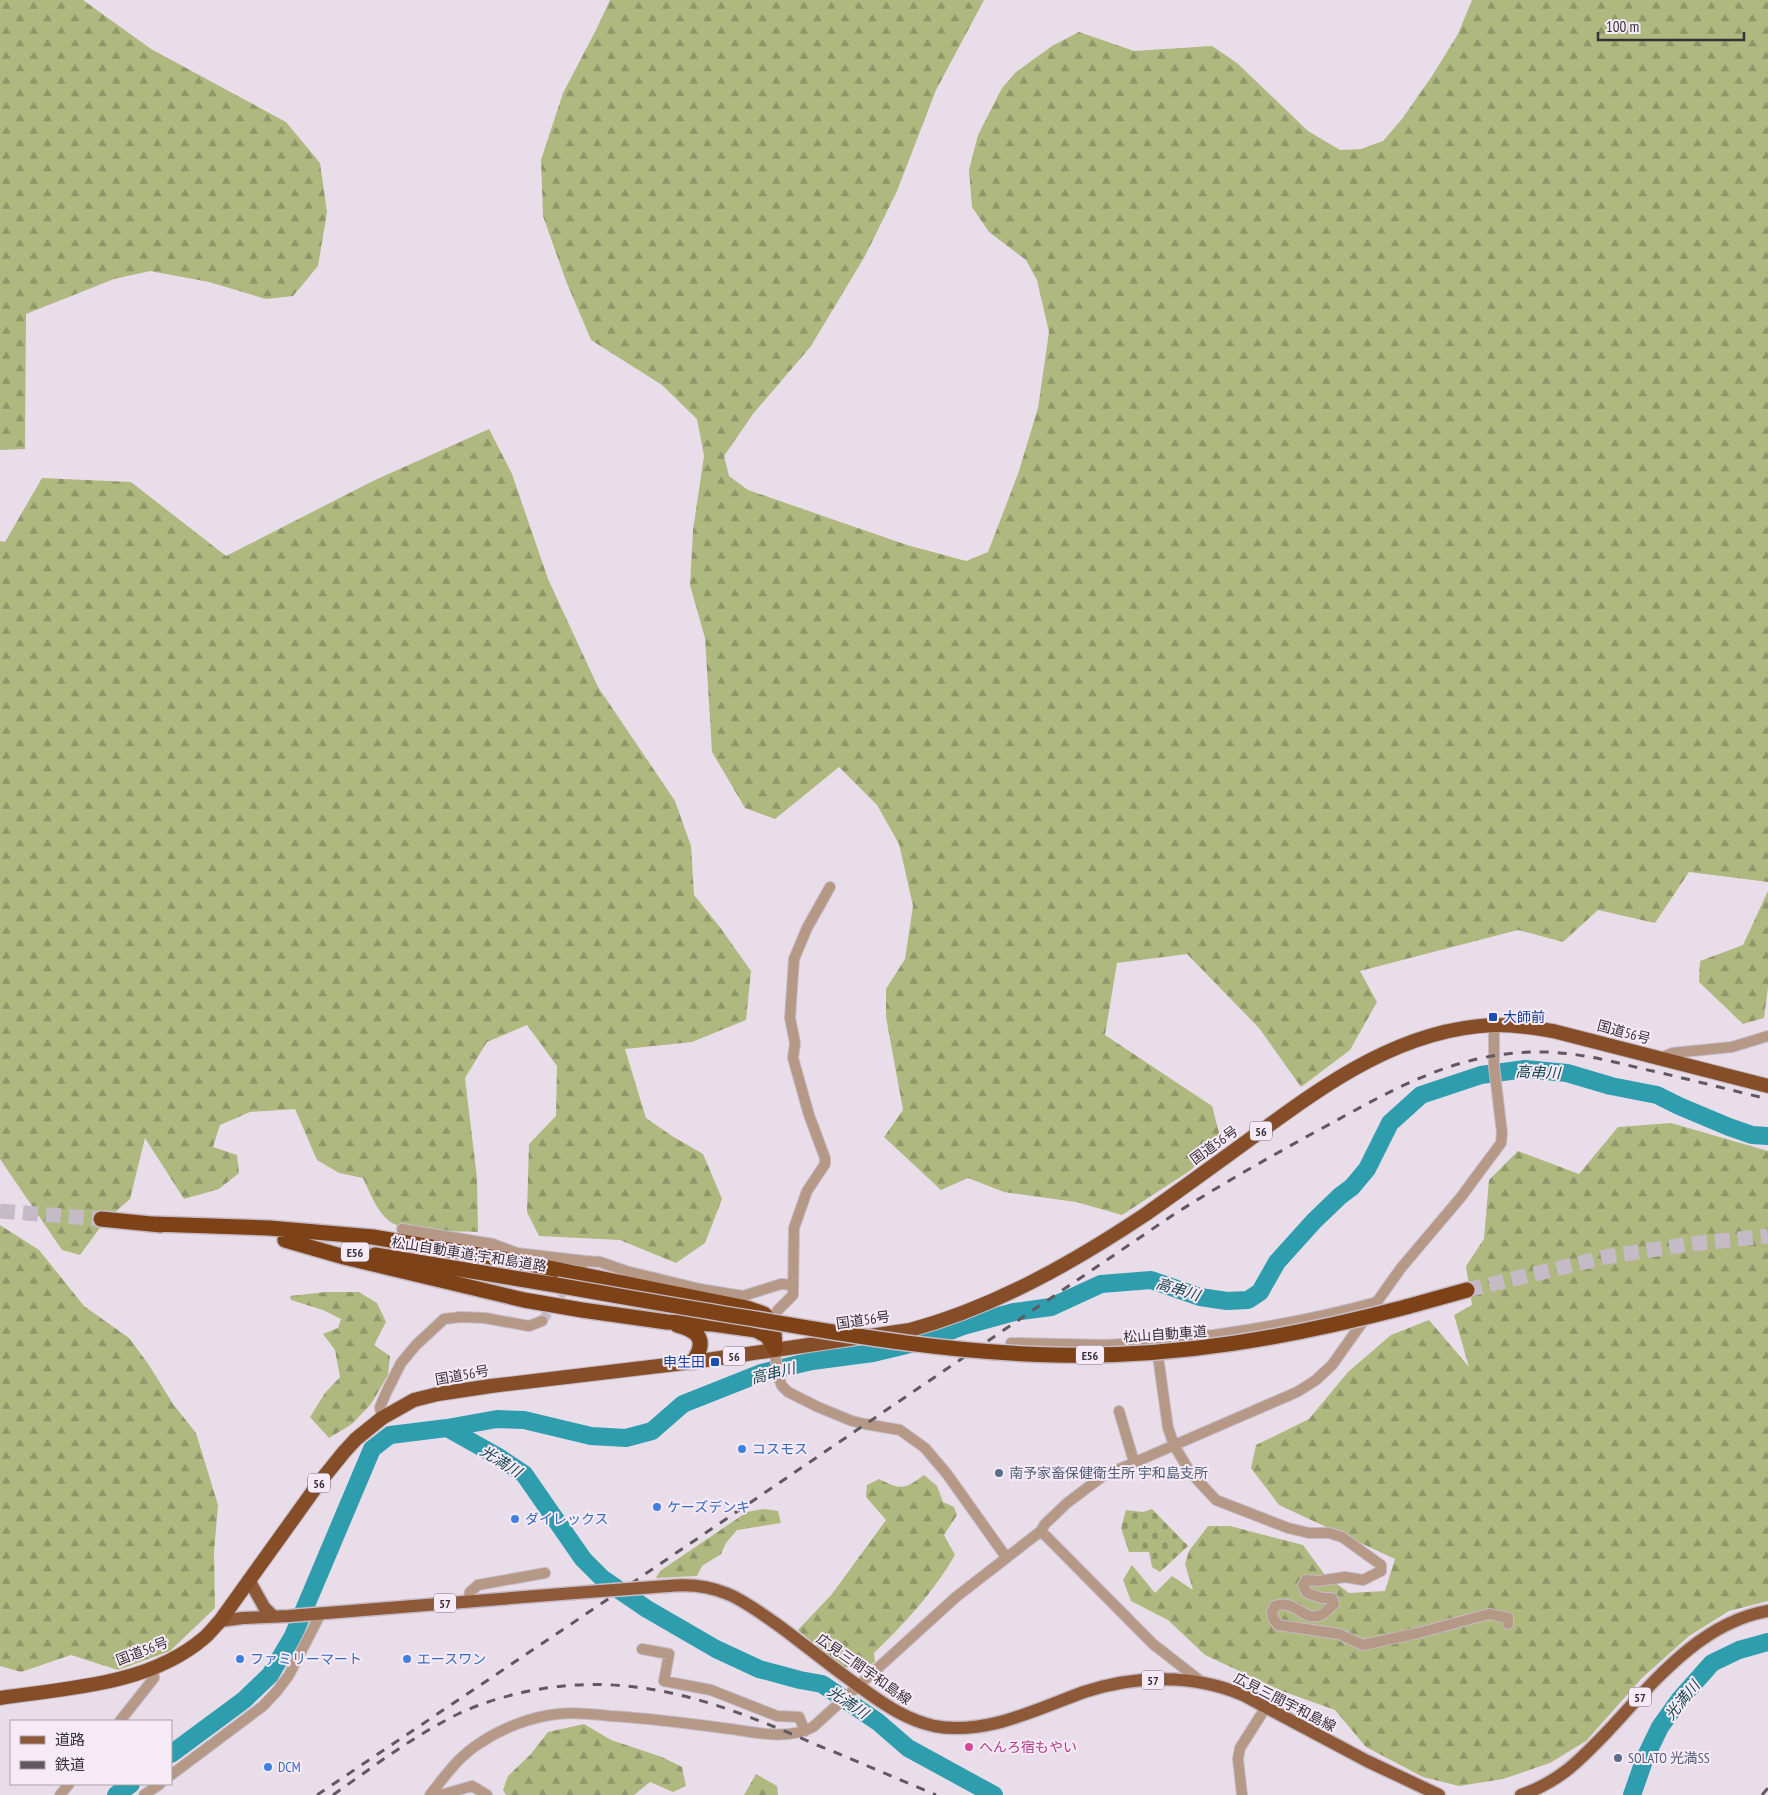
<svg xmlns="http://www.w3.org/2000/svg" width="1768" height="1795" viewBox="0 0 1768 1795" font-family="'PT Sans Narrow','Noto Sans JP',sans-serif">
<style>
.forest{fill:url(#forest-firs)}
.cemetery{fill:url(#cemetery-stones)}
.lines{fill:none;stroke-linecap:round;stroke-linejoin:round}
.river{stroke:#2e9dad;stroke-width:18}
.minor-tunnel{stroke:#c5bbc6;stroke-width:10;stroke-dasharray:10 5;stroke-linecap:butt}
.motorway-tunnel{stroke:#c5bbc6;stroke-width:15;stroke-dasharray:15 8;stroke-linecap:butt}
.minor-casing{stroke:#c5bbc6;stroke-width:12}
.primary-casing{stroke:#c5bbc6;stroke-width:15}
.trunk-casing{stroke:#c5bbc6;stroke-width:16}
.motorway-casing{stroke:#c5bbc6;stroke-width:18}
.minor{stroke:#b69886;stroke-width:10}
.primary{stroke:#8e5939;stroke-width:12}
.trunk{stroke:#864e28;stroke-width:14}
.motorway{stroke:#7e4218;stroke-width:15}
.rail{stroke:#605960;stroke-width:3;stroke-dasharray:9 9;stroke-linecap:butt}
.primary-bridge-casing{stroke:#c5bbc6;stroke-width:15;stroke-linecap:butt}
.motorway-bridge-casing{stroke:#c5bbc6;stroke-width:18;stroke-linecap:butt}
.primary-bridge{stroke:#8e5939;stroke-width:12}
.motorway-bridge{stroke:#7e4218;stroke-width:15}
.transit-dot{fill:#1a4fb4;stroke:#f6eaf7;stroke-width:2}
.shop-dot{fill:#3f7fe0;stroke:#f6eaf7;stroke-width:2}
.service-dot{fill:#5c6f8a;stroke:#f6eaf7;stroke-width:2}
.hotel-dot{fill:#d1479c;stroke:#f6eaf7;stroke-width:2}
.labels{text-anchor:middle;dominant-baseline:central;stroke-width:4;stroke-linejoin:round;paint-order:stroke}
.shield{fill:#f6eaf7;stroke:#706870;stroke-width:1}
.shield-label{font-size:12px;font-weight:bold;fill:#363136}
.transit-label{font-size:14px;fill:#164399;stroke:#f6eaf7;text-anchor:start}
.street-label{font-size:14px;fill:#363136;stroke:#f6eaf7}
.shop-label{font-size:14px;fill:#366cbe;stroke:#f6eaf7;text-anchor:start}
.service-label{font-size:14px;fill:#4e5e75;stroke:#f6eaf7;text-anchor:start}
.hotel-label{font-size:14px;fill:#b23c85;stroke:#f6eaf7;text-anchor:start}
.water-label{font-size:15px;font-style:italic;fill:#16454c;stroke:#f6eaf7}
</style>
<defs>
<pattern id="forest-firs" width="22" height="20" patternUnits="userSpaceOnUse" patternTransform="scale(1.25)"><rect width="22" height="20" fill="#afb87f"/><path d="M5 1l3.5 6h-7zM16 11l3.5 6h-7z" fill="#8f9669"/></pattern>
<pattern id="cemetery-stones" width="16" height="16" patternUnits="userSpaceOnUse" patternTransform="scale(1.25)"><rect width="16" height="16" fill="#afb87f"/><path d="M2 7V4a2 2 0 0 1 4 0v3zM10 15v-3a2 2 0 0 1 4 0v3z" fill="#8f9669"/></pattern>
</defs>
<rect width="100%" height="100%" fill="#e9ddea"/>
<path class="forest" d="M0 0H83L151 49 286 122 320 163 327 212 318 266 293 296 266 299 209 282 150 271 114 279 26 314 25 449 0 450Z
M610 0H984L936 90 897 191 865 256 811 346 753 414 724 456 729 476 748 490 907 545 966 561 988 552 1018 474 1038 408 1049 332 1037 280 1026 260 989 232 972 207 969 170 978 135 1002 88 1016 72 1052 46 1079 32 1134 51 1212 46 1237 63 1308 131 1340 150 1361 149 1383 141 1402 119 1432 76 1458 34 1472 0H1768V882L1689 872 1655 923 1598 910 1563 942 1518 930 1360 971 1377 1002 1350 1050 1301 1087 1259 1028 1187 954 1117 963 1105 1035 1212 1106 1222 1144 1188 1172 1122 1215 1076 1202 1004 1192 968 1178 941 1190 884 1137 903 1110 886 1017V989L905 959 913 906 899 844 877 805 839 767 775 819 745 808 712 752 705 638 690 585 693 530 704 456 697 419 662 385 591 340 566 281 543 216 541 160 563 93 596 30Z
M489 429 512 474 548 579 598 687 675 801 691 846 694 895 719 926 751 971 746 1020 692 1042 625 1049 646 1118 672 1136 703 1154 722 1199 705 1243 676 1263 620 1240 539 1236 527 1212 529 1144 556 1116 557 1066 527 1025 487 1042 465 1078 477 1178 478 1232C456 1231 406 1234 389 1221 376 1210 370 1193 363 1178L339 1173 317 1160 295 1109 250 1112 220 1125 213 1147 237 1155 239 1173 219 1189 184 1199 145 1138 130 1199 105 1221 80 1255 62 1250 0 1159V541L5 542 42 478 131 482 226 556 375 480Z
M1768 891V987L1764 1018 1743 1024 1699 982 1700 961 1743 945Z
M1671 1123 1768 1151V1601L1729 1611 1689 1636 1642 1678 1586 1741 1550 1763 1503 1779 1459 1786 1423 1777 1366 1747 1335 1710 1282 1691 1205 1655 1168 1620 1131 1601 1123 1580 1132 1565 1155 1593 1172 1576 1193 1590 1185 1564 1189 1551 1208 1526H1230L1303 1545 1325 1575 1349 1593 1385 1591 1395 1559 1279 1505 1251 1468 1256 1445 1309 1419 1348 1372 1391 1335 1429 1320 1469 1367 1454 1315 1472 1305 1466 1266 1484 1239 1489 1180 1518 1151 1579 1174 1618 1127Z
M0 1225 39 1250 84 1306 129 1338 149 1365 173 1404 196 1433 218 1505 214 1552 215 1608 170 1651 118 1670 71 1655 21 1672 0 1666Z
M326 1292H359L377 1303 386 1322 374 1345 390 1356 388 1375 371 1404 352 1424 329 1438 310 1417 325 1393 340 1377 335 1350 323 1334 338 1328 341 1319 323 1310 291 1300 290 1296Z
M924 1475 937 1486 943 1502 954 1507 957 1515 944 1535 955 1555C934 1592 904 1624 874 1653L875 1662 863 1668 842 1667 798 1630 832 1594 886 1520 866 1497 867 1485 879 1479C901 1490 904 1490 924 1475Z
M763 1509 778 1511 781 1523 737 1530 726 1543 721 1554 702 1566 697 1576 656 1578 660 1571 747 1512Z
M584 1724 611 1740 662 1757 682 1767 686 1786 673 1792 650 1782 634 1795H506L503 1790 508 1776 530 1755 548 1732Z
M756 1774 777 1786 778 1795H744Z"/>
<path class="cemetery" d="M1152 1509 1188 1546 1160 1572 1152 1567 1149 1552H1129L1121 1528 1126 1510 1143 1512Z"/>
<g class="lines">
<path class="river" d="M447 1428 497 1456 524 1474 583 1559 603 1579 647 1609 716 1649 759 1669 800 1680 822 1684 878 1722 908 1748 994 1795
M171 1754 244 1700 270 1675 293 1636 372 1449 390 1435 447 1428 497 1419 524 1420 591 1436 626 1438 652 1431 683 1404 761 1373 812 1361 873 1353 923 1341 963 1326 1014 1312 1051 1307 1101 1284 1151 1280 1200 1297 1227 1301 1248 1300 1260 1292 1277 1262 1314 1221 1340 1196 1352 1187 1367 1169 1390 1123 1421 1095 1481 1075 1525 1069 1567 1073 1611 1086 1657 1095 1679 1106 1729 1127 1752 1135 1768 1136
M116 1795 131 1784
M1632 1795 1645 1758 1660 1727 1680 1699 1712 1663 1739 1650 1768 1642"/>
<path class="minor-tunnel" d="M542 1321 569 1283"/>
<path class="motorway-tunnel" d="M0 1211 101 1219
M1467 1290 1606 1257 1690 1244 1768 1236"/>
<defs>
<path id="minor" d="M1661 1058 1672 1053 1732 1047 1768 1036
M402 1229 493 1244 517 1253 585 1261
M582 1265 585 1261 600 1262 626 1271 700 1289 743 1296 781 1284 793 1285
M1377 1302C1304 1322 1231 1334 1156 1342L1168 1428 1174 1445 1190 1472 1216 1500 1288 1528 1309 1533H1329L1342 1537 1381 1565V1571L1363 1580 1345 1577 1319 1581 1306 1580 1303 1585 1307 1593 1322 1598H1332L1334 1604C1329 1608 1324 1615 1318 1616 1302 1620 1296 1599 1275 1606L1272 1612 1273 1618 1278 1625 1339 1634 1363 1645 1418 1633 1489 1614 1508 1618V1624
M767 1325 778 1310 793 1295 794 1228 807 1191 825 1164V1158L809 1115 793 1058 795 1043 790 1018 794 959 807 928 830 887
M1011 1343 1106 1345 1156 1342
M775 1349 777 1374 782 1386 788 1392 818 1407 852 1421 865 1424 900 1430 925 1448 947 1474 1006 1557
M1119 1411 1134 1462
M382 1418 380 1407 386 1393 401 1363 416 1345 444 1319 461 1317 485 1318 529 1326 542 1321
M1041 1531 1153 1644 1203 1683
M468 1601 470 1592 478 1585 545 1573
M642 1649 669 1654 664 1681 711 1690 777 1716 799 1717 805 1731
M120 1721 154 1678 153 1667
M171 1775 263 1706 277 1691 289 1675 321 1613
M60 1795 69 1784
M144 1795 160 1784
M430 1795C445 1776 459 1756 480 1743 502 1728 531 1717 557 1714 575 1712 593 1714 610 1716 651 1718 691 1724 731 1729 758 1733 787 1740 813 1727L956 1597 1041 1531 1045 1524 1067 1503 1103 1476 1297 1392 1316 1380 1332 1365 1401 1268 1461 1197 1501 1143 1502 1133 1494 1066V1025
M441 1795 472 1786 487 1795
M1242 1795 1238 1759 1240 1748 1266 1707"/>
<path id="primary" d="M249 1580 264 1607 274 1617
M668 1586C688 1584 709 1586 728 1594 747 1602 765 1616 782 1628 810 1649 838 1672 867 1692 888 1707 908 1720 934 1726 985 1736 1037 1709 1084 1692 1135 1675 1194 1674 1243 1695L1367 1761 1439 1795
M220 1621 243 1618 289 1616 574 1593
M1521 1795C1559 1782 1579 1761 1606 1733 1652 1684 1699 1623 1768 1611"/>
<path id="trunk" d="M0 1698C68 1688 149 1685 204 1638 210 1633 215 1626 220 1621L319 1483 344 1452 356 1439 382 1418 414 1400 438 1394 491 1386 693 1362 910 1330C995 1307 1074 1262 1146 1214 1183 1188 1220 1161 1257 1134 1328 1082 1402 1029 1493 1025 1513 1024 1534 1028 1553 1031L1768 1086"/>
<path id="motorway" d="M101 1219 161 1225
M153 1224 269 1228 373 1237 515 1261 652 1289 747 1308 764 1314 770 1321 774 1332 775 1349
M285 1240 344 1257 524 1300 582 1310 667 1322 713 1324 756 1330 767 1336 775 1348
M375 1255 556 1285
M1406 1307 1467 1290
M677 1325C700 1331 707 1341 693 1362"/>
</defs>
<use href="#minor" class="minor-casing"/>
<use href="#primary" class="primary-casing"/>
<use href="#trunk" class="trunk-casing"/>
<use href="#motorway" class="motorway-casing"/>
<use href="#minor" class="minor"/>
<use href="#primary" class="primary"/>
<use href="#trunk" class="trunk"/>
<use href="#motorway" class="motorway"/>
<path class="rail" d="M317 1795 632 1583 1173 1215C1220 1185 1268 1158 1317 1131 1393 1090 1456 1050 1546 1052 1579 1053 1611 1061 1643 1069 1685 1078 1726 1089 1768 1099
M333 1795C374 1766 415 1735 460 1713 482 1703 505 1696 529 1691 636 1670 721 1703 817 1745 857 1761 896 1778 936 1795
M1762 1795 1768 1788"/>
<defs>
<path id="primary-bridge" d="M574 1593 668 1586"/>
<path id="motorway-bridge" d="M556 1285C624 1297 692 1309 761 1320 858 1337 957 1353 1056 1355 1176 1358 1291 1337 1406 1307"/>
</defs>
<use href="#primary-bridge" class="primary-bridge-casing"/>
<use href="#motorway-bridge" class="motorway-bridge-casing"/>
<use href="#primary-bridge" class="primary-bridge"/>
<use href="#motorway-bridge" class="motorway-bridge"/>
</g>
<g class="transit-dot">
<rect x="1488" y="1012" width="10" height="10" rx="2.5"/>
<rect x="710" y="1357" width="10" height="10" rx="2.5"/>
</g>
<g class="shop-dot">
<circle cx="742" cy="1449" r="5"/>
<circle cx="657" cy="1507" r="5"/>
<circle cx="515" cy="1519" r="5"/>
<circle cx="240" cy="1659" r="5"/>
<circle cx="407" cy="1659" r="5"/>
<circle cx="268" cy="1767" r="5"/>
</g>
<g class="service-dot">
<circle cx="999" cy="1473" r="5"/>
<circle cx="1618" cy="1758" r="5"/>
</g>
<circle class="hotel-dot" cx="969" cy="1747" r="5"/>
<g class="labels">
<g class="shield">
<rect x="1250" y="1121.5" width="22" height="19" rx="4"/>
<rect x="341" y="1242.5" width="28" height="19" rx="4"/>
<rect x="1076" y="1345.5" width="28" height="19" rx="4"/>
<rect x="723" y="1346.5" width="22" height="19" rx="4"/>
<rect x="308" y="1473.5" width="22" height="19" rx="4"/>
<rect x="434" y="1593.5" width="22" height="19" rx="4"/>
<rect x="1142" y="1670.5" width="22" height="19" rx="4"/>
<rect x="1629" y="1687.5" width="22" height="19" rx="4"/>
</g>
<g class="shield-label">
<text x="1261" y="1131">56</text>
<text x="355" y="1252">E56</text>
<text x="1090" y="1355">E56</text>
<text x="734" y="1356">56</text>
<text x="319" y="1483">56</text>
<text x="445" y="1603">57</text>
<text x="1153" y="1680">57</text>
<text x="1640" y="1697">57</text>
</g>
<g class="transit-label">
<text x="1503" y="1017">大師前</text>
<text x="705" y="1362" text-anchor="end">申生田</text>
</g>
<g class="street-label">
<text transform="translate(1624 1032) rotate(15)">国道56号</text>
<text transform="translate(1214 1145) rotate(-36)">国道56号</text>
<text transform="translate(469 1254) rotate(9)">松山自動車道;宇和島道路</text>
<text transform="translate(863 1320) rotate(-8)">国道56号</text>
<text transform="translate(1165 1334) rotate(-4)">松山自動車道</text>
<text transform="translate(462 1375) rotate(-10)">国道56号</text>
<text transform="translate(142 1651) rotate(-21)">国道56号</text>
<text transform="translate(864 1669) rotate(35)">広見三間宇和島線</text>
<text transform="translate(1285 1702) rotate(27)">広見三間宇和島線</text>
</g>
<g class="shop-label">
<text x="752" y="1449">コスモス</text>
<text x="667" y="1507">ケーズデンキ</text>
<text x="525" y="1519">ダイレックス</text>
<text x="250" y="1659">ファミリーマート</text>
<text x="417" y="1659">エースワン</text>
<text x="278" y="1767">DCM</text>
</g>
<g class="service-label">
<text x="1009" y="1473">南予家畜保健衛生所 宇和島支所</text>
<text x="1628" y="1758">SOLATO 光満SS</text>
</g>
<g class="hotel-label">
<text x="979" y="1747">へんろ宿もやい</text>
</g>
<g class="water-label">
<text transform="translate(1538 1072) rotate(2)">高串川</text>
<text transform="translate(1178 1289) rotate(17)">高串川</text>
<text transform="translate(773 1373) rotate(-14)">高串川</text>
<text transform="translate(501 1461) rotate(32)">光満川</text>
<text transform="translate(1682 1700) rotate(-51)">光満川</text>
<text transform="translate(848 1702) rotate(34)">光満川</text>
</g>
</g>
<rect x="10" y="1720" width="162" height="65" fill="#f6eaf7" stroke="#a9a0aa"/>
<rect x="20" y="1736" width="25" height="8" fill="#8e5939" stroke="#a9a0aa"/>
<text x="55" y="1745" font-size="15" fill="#363136">道路</text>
<rect x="20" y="1761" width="25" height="8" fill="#605960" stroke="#a9a0aa"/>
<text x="55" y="1770" font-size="15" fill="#363136">鉄道</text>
<path d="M1598 32v8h146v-8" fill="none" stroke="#363136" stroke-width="2.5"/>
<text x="1606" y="32" font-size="15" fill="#363136" stroke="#f6eaf7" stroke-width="4" paint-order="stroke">100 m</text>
</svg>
